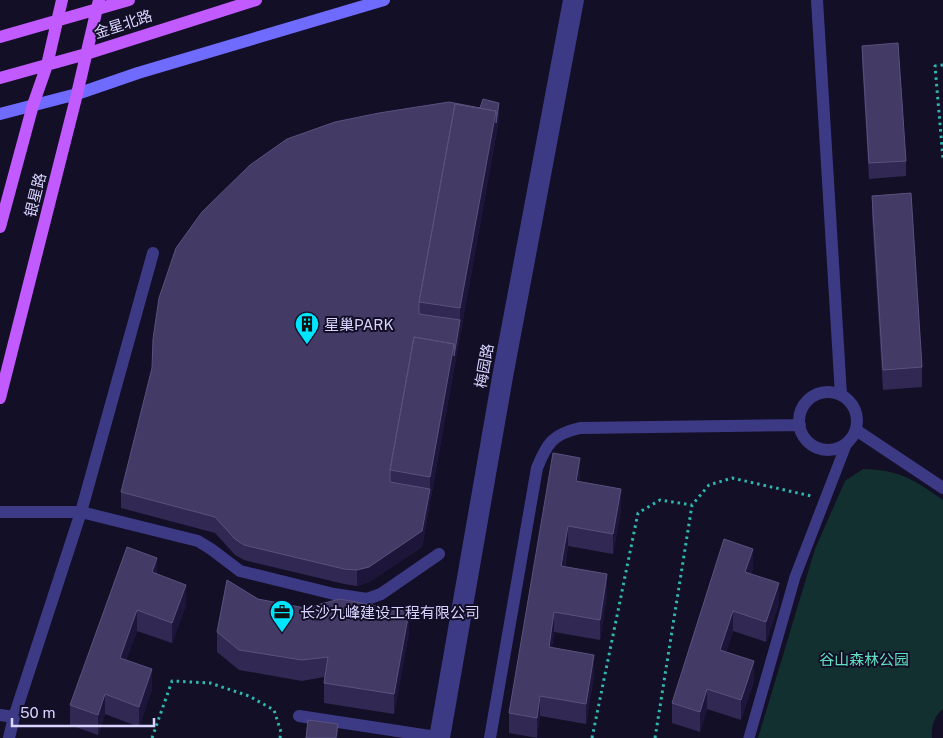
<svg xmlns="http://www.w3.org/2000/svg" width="943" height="738" viewBox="0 0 943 738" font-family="'Public Sans','Noto Sans SC',sans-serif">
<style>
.green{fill:#12302f}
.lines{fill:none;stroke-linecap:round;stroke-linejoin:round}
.path{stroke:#2fb8b0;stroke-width:3;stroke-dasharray:2.5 4;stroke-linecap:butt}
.service{stroke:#3d3a85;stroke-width:11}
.minor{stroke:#3d3a85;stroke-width:12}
.tertiary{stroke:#3d3a85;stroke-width:12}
.secondary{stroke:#6f6bff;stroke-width:12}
.primary{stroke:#c25bff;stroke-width:12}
.wall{fill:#312854}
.shaded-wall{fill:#1d163a}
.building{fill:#433a66;stroke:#5a527e}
.labels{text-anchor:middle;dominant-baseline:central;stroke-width:4;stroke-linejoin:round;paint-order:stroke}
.street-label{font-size:15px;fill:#d9d4ff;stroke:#130f26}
.poi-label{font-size:15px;fill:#d9d4ff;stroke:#130f26;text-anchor:start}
.park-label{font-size:15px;fill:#5fe0c0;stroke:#130f26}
</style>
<rect width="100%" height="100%" fill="#130f26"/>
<path class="green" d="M863 469C900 470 913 479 943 500V709C934 716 931 727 932 738H758L815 549 845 481Z"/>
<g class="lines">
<path class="path" d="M943 65 935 66 943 159
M152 738 172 681 210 683 249 696 274 710 281 732 280 738
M592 738 638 513 660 500 692 505
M655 738 692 505 709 485 732 478 811 496"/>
<path class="service" d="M749 738 795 577 846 445"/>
<path class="minor" d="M817 0 841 395
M799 421a29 29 0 1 1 58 0a29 29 0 1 1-58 0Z
M856 430 943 488
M0 512H81L198 541 211 549 240 571 334 594 367 599 381 594 439 554
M0 715 14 717
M299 716 443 738
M9 738 14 717 81 512 153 253
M490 738 537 468C547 443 553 434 580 428L800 425"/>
<path class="tertiary" d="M435 738 498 377 569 0
M444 738 507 377 578 0"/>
<path class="secondary" d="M0 114 77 94 138 73 384 0"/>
<path class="primary" d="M0 37 129 0
M0 78 86 54 256 0
M0 227 33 105 47 65 62 0
M0 398 77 94 99 0"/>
</g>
<path class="wall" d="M862 46 906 161V176L869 179 862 61Z
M499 119 422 547 369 582 357 586 344 584 244 560 235 555 215 533 121 508V492Z
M872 196 922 367V387L883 390 872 216Z
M580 478 579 482 621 509 613 554 568 546 565 567 607 594 600 640 554 632 552 647 594 675 586 724 540 716 537 738 509 733V713Z
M753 569 751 574 779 603 766 642 733 631 726 652 754 681 741 720 707 709 700 732 672 723V703Z
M157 574 186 605 172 643 137 631 126 660 152 689 139 727 105 714 98 735 70 725V705Z
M258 599 409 632 394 714 324 703V677L302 681 239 670 217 652V632Z"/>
<path class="shaded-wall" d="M499 103V119L422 547 369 582 357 586V570L430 489V477L454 344 460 320V308L496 111Z
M580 458V478L576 501V481Z
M621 489V509L613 554V534Z
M568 526V546L561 586V566Z
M753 549V569L745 593V572Z
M157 558V578L152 572Z
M607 574V594L600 640V620Z
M779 583V603L766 642V622Z
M186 585V605L172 643V623Z
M137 610V631L120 678V658Z
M733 611V631L720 670V650Z
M409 612V632L394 714V694Z
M554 612V632L549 667V647Z
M594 655V675L586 724V704Z
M754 661V681L741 720V700Z
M152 669V689L139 727V707Z
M707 689V709L700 732V712Z
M105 694V714L98 735V715Z
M540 696V716L537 738V718Z
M338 724V738H336Z"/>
<path class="building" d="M898 43 906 161 869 163 862 46Z
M483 99 499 103 496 123V111L455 104 419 302V314L460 320 454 356V344L414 337 390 470V482L430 489 422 531 369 567 357 570 344 569 244 545 235 539 215 517 121 492 152 368 153 339 159 298 176 248 202 212 250 165 287 139 335 122 379 113 449 102 480 108Z
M455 104 496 111 460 308 419 302Z
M911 193 922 367 883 370 872 196Z
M414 337 454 344 430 477 390 470Z
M553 453 580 458 576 481 621 489 613 534 568 526 561 566 607 574 600 620 554 612 549 647 594 655 586 704 540 696 537 718 509 713Z
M724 539 753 549 745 572 779 583 766 622 733 611 720 650 754 661 741 700 707 689 700 712 672 703Z
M127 547 157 558 152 572 186 585 172 623 137 610 120 658 152 669 139 707 105 694 98 715 70 705Z
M227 580 258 599 305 608 340 599 409 612 394 694 324 683 328 657 302 660 239 650 217 632Z
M308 720 338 724 336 738H306Z"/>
<defs>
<symbol id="building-pin" viewBox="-11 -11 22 30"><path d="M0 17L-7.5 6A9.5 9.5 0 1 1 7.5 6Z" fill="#00e5ff" stroke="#130f26"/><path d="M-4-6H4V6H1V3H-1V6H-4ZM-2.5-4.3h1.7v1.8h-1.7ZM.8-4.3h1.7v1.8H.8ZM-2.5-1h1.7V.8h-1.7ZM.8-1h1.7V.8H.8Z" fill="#111"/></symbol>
<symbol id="office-pin" viewBox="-11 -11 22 30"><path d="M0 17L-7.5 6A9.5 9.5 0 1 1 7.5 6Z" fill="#00e5ff" stroke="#130f26"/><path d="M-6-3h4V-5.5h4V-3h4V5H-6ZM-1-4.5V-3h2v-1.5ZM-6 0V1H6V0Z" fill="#111"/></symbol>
</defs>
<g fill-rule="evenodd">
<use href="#building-pin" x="293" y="310" width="28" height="38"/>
<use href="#office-pin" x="268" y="598" width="28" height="38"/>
</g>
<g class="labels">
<g class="street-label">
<text transform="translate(123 24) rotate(-18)">金星北路</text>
<text transform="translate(35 195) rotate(-76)">银星路</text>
<text transform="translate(484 366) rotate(-80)">梅园路</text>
</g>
<g class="poi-label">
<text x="324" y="324">星巢PARK</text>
<text x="300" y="612">长沙九峰建设工程有限公司</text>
</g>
<g class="park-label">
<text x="864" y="659">谷山森林公园</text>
</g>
</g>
<path d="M12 718v8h142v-8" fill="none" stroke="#d9d4ff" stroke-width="2.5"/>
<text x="20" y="718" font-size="15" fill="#d9d4ff" stroke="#130f26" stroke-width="4" paint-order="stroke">50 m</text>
</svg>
